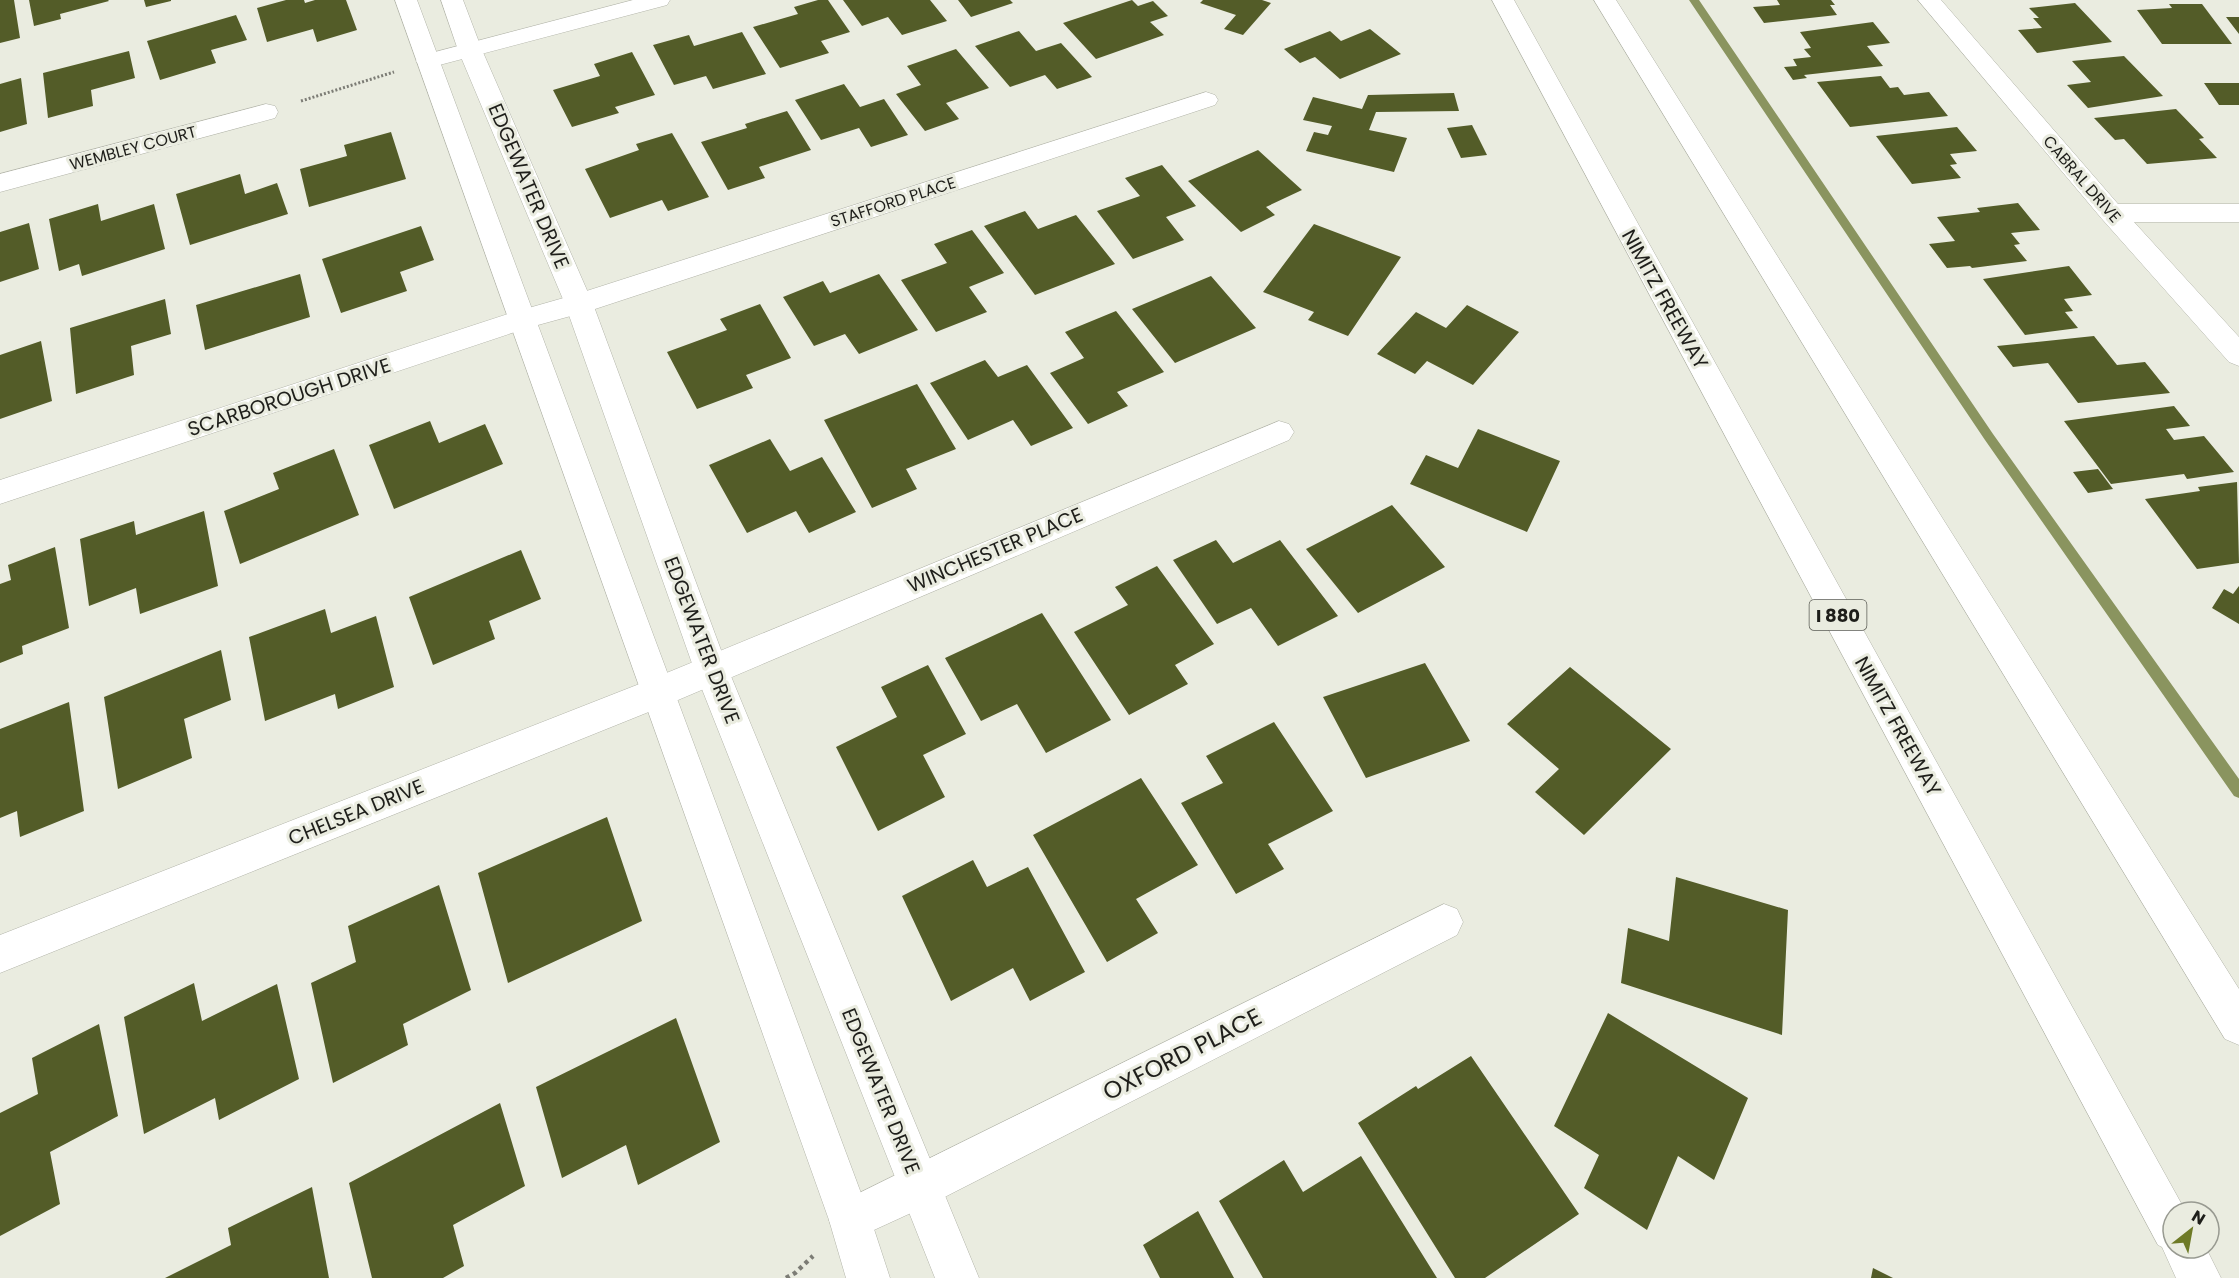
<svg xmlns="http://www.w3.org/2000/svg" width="2239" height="1278" viewBox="0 0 2239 1278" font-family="Poppins,sans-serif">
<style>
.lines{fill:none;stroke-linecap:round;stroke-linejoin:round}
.stream{fill:#8a945f;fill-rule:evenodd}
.building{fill:#535c28}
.minor-casing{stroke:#b2b4a9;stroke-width:1}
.tertiary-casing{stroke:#b2b4a9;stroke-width:1}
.motorway-casing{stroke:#b2b4a9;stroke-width:1}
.path-far1{stroke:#7c7c75;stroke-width:3;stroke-dasharray:2 2;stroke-linecap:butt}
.path{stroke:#7c7c75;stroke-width:4.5;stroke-dasharray:4 4;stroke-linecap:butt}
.minor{fill:#fff;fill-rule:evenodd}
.tertiary{fill:#fff;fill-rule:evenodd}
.motorway{fill:#fff;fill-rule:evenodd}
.labels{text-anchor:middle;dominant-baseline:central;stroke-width:6;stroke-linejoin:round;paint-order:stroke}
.far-street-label{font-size:16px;fill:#1e1e1a;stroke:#eaece0}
.shield{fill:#eaece0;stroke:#5b5c55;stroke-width:1.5}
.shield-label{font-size:18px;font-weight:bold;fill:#1e1e1a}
.street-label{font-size:20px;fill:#1e1e1a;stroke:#eaece0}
.near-street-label{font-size:24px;fill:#1e1e1a;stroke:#eaece0}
</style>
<rect width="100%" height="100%" fill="#eaece0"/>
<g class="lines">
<path class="stream" d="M1689 0H1699L1993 434 2239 779V798L2234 796 1985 440Z"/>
</g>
<path class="building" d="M0 0H14L20 38 0 43Z
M29 0H108L109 1 60 14 61 19 34 26Z
M144 0H171V1L146 7Z
M286 0H304L305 3 315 0H346L357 30 317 42 313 29 267 42 257 8Z
M818 0H828L850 32 821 41 829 53 780 68 753 27 798 14 794 7Z
M843 0H930L947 21 902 35 888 17 862 26Z
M958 0H1010L1013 3 971 17Z
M1132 0 1138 6 1153 1 1168 16 1150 22 1164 35 1096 59 1063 23Z
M1203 0H1262L1271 3 1243 35 1224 29 1236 15 1200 3Z
M1777 0H1831L1835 5H1830L1837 15 1764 23 1753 7 1780 5Z
M2075 3 2112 42 2037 53 2018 30 2042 28 2033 18H2039L2029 8Z
M2169 4H2202L2232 44H2162L2137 10 2172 8Z
M236 15 247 40 211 50 216 63 160 80 147 41Z
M2226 17H2239V34Z
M1873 22 1890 43 1867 46 1883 66 1804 75 1807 78 1793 80 1784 67 1797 66 1793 59 1811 57 1804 49 1811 48 1800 32Z
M1370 29 1401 54 1340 79 1315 57 1300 63 1284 49 1330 31 1341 41Z
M1019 31 1036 51 1061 43 1092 77 1057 89 1045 75 1010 87 975 46Z
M742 32 766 74 713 89 706 76 674 85 653 45 689 35 694 46Z
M956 49 989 88 946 103 959 119 925 131 896 94 921 85 907 66Z
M129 51 135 78 91 90 93 106 48 118 43 73Z
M632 52 655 95 615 107 619 113 572 127 553 90 600 76 594 64Z
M2124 56 2163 96 2088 108 2067 85 2091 82 2072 61Z
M1881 76 1890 88 1898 87 1904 95 1929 92 1948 116 1850 127 1817 82Z
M21 78 27 124 0 132V84Z
M2204 83H2239V105H2219Z
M844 84 860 107 884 99 908 135 871 147 859 128 821 140 795 100Z
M1454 93 1459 111 1376 112 1369 130 1407 138 1394 172 1306 151 1314 132 1328 135 1332 126 1303 120 1313 97 1362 109 1368 95Z
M2176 109 2204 138 2199 139 2217 158 2147 164 2124 139 2115 140 2094 118Z
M787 111 811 150 759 167 765 178 728 190 701 142 747 128 745 124Z
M1472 125 1487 155 1461 158 1447 128Z
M1957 127 1977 151 1950 154 1957 164 1950 165 1961 178 1912 184 1876 136Z
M391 132 406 179 309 207 300 169 347 156 344 145Z
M672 133 709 197 668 211 662 200 610 218 585 169 639 150 636 144Z
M1258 150 1302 190 1266 207 1275 215 1241 232 1188 181Z
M1162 165 1196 206 1166 217 1184 240 1133 259 1097 211 1140 196 1125 178Z
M240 174 245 194 277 183 288 214 190 245 176 194Z
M2018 203 2040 230 2011 233 2020 244 2014 245 2027 261 1972 268 1970 266 1947 268 1929 244 1955 241 1937 217 1980 212 1977 208Z
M98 204 101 221 154 204 165 249 82 276 79 264 59 271 49 219Z
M1025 211 1038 229 1076 215 1115 264 1035 295 984 226Z
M29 223 39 269 0 282V232Z
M1314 224 1401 257 1348 336 1308 320 1314 312 1263 292Z
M421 226 434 260 400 272 407 291 341 313 322 259Z
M972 230 1004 273 969 287 987 312 936 332 901 280 947 263 934 244Z
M2069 266 2092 295 2064 299 2073 311 2065 312 2078 328 2025 335 1983 279Z
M300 274 310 317 205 350 196 305Z
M879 274 918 330 859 354 845 334 814 346 783 297 823 281 830 293Z
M1211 276 1256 328 1175 363 1132 309Z
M165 299 171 334 131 346 134 375 76 394 70 328Z
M760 304 791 358 746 375 753 388 697 409 667 352 727 330 720 319Z
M1467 305 1519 332 1473 385 1427 361 1415 374 1377 354 1416 312 1446 328Z
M1116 311 1164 372 1117 392 1128 406 1088 424 1050 373 1084 358 1065 332Z
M2094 336 2117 365 2145 362 2170 393 2078 403 2048 363 2013 367 1997 346Z
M41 341 52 401 0 419V355Z
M985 360 998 377 1027 365 1073 428 1031 446 1013 420 968 440 930 383Z
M917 384 956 449 906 469 917 489 872 508 824 420Z
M2174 406 2190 426 2166 429 2174 440 2204 436 2234 472 2187 479 2184 474 2111 484 2064 421Z
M430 421 439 443 485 424 503 464 394 509 369 445Z
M1478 429 1560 461 1527 532 1410 484 1426 455 1458 468Z
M770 439 790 471 822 457 856 512 809 533 796 511 747 533 709 465Z
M334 449 359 515 240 564 224 511 279 489 273 473Z
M2098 469 2113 489 2088 493 2073 472Z
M2237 482 2239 563 2197 569 2145 499 2200 491 2198 487Z
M1392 505 1445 567 1358 613 1306 549Z
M204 511 218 586 140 614 136 588 89 606 80 539 134 521 136 535Z
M1216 540 1233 563 1280 540 1338 616 1278 646 1251 608 1217 624 1173 560Z
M55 547 69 628 22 646 23 654 0 663V584L11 580 8 565Z
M521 550 541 599 489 621 495 639 433 665 409 597Z
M1157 566 1214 644 1175 665 1188 684 1129 715 1074 632 1128 605 1115 587Z
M2239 586V624L2212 608 2224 589 2233 594Z
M325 609 331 633 376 616 394 687 338 709 335 694 265 721 249 637Z
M1042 613 1111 720 1046 753 1017 704 981 721 945 658Z
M221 650 231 700 184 719 192 758 118 789 104 697Z
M1425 663 1470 741 1366 778 1323 697Z
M928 665 966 734 923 755 945 797 878 831 836 747 897 717 881 687Z
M1570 667 1671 749 1584 835 1535 792 1559 769 1507 724Z
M69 702 84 811 20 837 17 811 0 818V729Z
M1274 722 1333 811 1268 844 1284 869 1236 894 1181 803 1223 783 1206 756Z
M1141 778 1198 865 1136 899 1158 933 1107 962 1033 835Z
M607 817 642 921 508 983 478 873Z
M973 860 987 887 1028 867 1085 972 1030 1001 1013 968 951 1001 902 896Z
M1676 877 1788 910 1782 1035 1621 983 1628 928 1669 941Z
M439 885 471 990 403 1024 408 1045 333 1083 311 983 356 962 348 926Z
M194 983 202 1021 277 984 299 1079 219 1120 215 1098 144 1134 124 1017Z
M1608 1013 1748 1098 1714 1180 1678 1156 1647 1230 1584 1188 1599 1155 1554 1126Z
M676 1018 720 1142 638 1185 626 1145 562 1178 536 1087Z
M99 1024 118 1116 50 1152 60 1204 0 1236V1113L38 1094 32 1058Z
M1471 1056 1579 1214 1485 1278H1455L1358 1123 1416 1086 1418 1089Z
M500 1103 525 1186 453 1225 464 1266 443 1278H372L349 1183Z
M1361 1156 1437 1278H1263L1219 1201 1284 1160 1303 1192Z
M312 1187 329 1278H165L231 1245 228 1228Z
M1198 1211 1234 1278H1160L1143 1245Z
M1873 1268 1893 1278H1871Z"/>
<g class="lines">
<defs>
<path id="minor" d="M633 0H670L667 5 428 68 420 66 416 61 420 56Z
M1918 0H1941L2118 204H2239V222H2134L2239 337V366L2229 362 2102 219Z
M1206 92 1215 95 1218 100 1215 105 589 311 527 328 0 504V480L511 313 574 295Z
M266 104 275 106 278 112 275 118 0 192V174Z
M1279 421 1289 424 1294 432 1289 440 671 703 0 973V935L647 681Z
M1444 904 1457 909 1463 922 1457 935 935 1202 850 1241 835 1235 829 1220 835 1205Z"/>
<path id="tertiary" d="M395 0H417L871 1220 890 1278H846L829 1220Z
M441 0H463L482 50 593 304 728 669 979 1278H935L694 669 565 304 458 50Z"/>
<path id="motorway" d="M1492 0H1514L2186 1212H2173V1248H2206L2221 1278H2176L2162 1247 2158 1245Z
M1594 0H1616L2239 989V1045L2225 1039Z"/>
</defs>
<use href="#minor" class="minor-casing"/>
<use href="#tertiary" class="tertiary-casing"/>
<use href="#motorway" class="motorway-casing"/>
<path class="path-far1" d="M301 101 394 72"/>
<path class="path" d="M786 1278 795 1273 813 1256"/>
<use href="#minor" class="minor"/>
<use href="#tertiary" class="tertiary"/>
<use href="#motorway" class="motorway"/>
</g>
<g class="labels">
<g class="far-street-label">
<text transform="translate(133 148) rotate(-15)">WEMBLEY COURT</text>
<text transform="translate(2082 179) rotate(49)">CABRAL DRIVE</text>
<text transform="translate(893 202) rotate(-18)">STAFFORD PLACE</text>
</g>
<rect class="shield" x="1809.5" y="600" width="57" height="30" rx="4.5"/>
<g class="shield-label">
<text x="1838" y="615">I 880</text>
</g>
<g class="street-label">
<text transform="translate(529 186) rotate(67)">EDGEWATER DRIVE</text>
<text transform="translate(1665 299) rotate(61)">NIMITZ FREEWAY</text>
<text transform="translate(289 397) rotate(-18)">SCARBOROUGH DRIVE</text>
<text transform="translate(995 550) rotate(-23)">WINCHESTER PLACE</text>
<text transform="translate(702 640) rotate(69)">EDGEWATER DRIVE</text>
<text transform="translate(1898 726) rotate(61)">NIMITZ FREEWAY</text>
<text transform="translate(356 812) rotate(-22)">CHELSEA DRIVE</text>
<text transform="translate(881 1091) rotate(68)">EDGEWATER DRIVE</text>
</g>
<g class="near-street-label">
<text transform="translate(1182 1054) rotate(-27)">OXFORD PLACE</text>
</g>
</g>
<g transform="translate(2191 1230) rotate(31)"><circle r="28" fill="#eaece0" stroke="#989a91" stroke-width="1.5"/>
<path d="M0-4.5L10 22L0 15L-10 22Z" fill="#6e7a26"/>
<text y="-9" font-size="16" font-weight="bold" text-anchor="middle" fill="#1e1e1a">N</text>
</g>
</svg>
